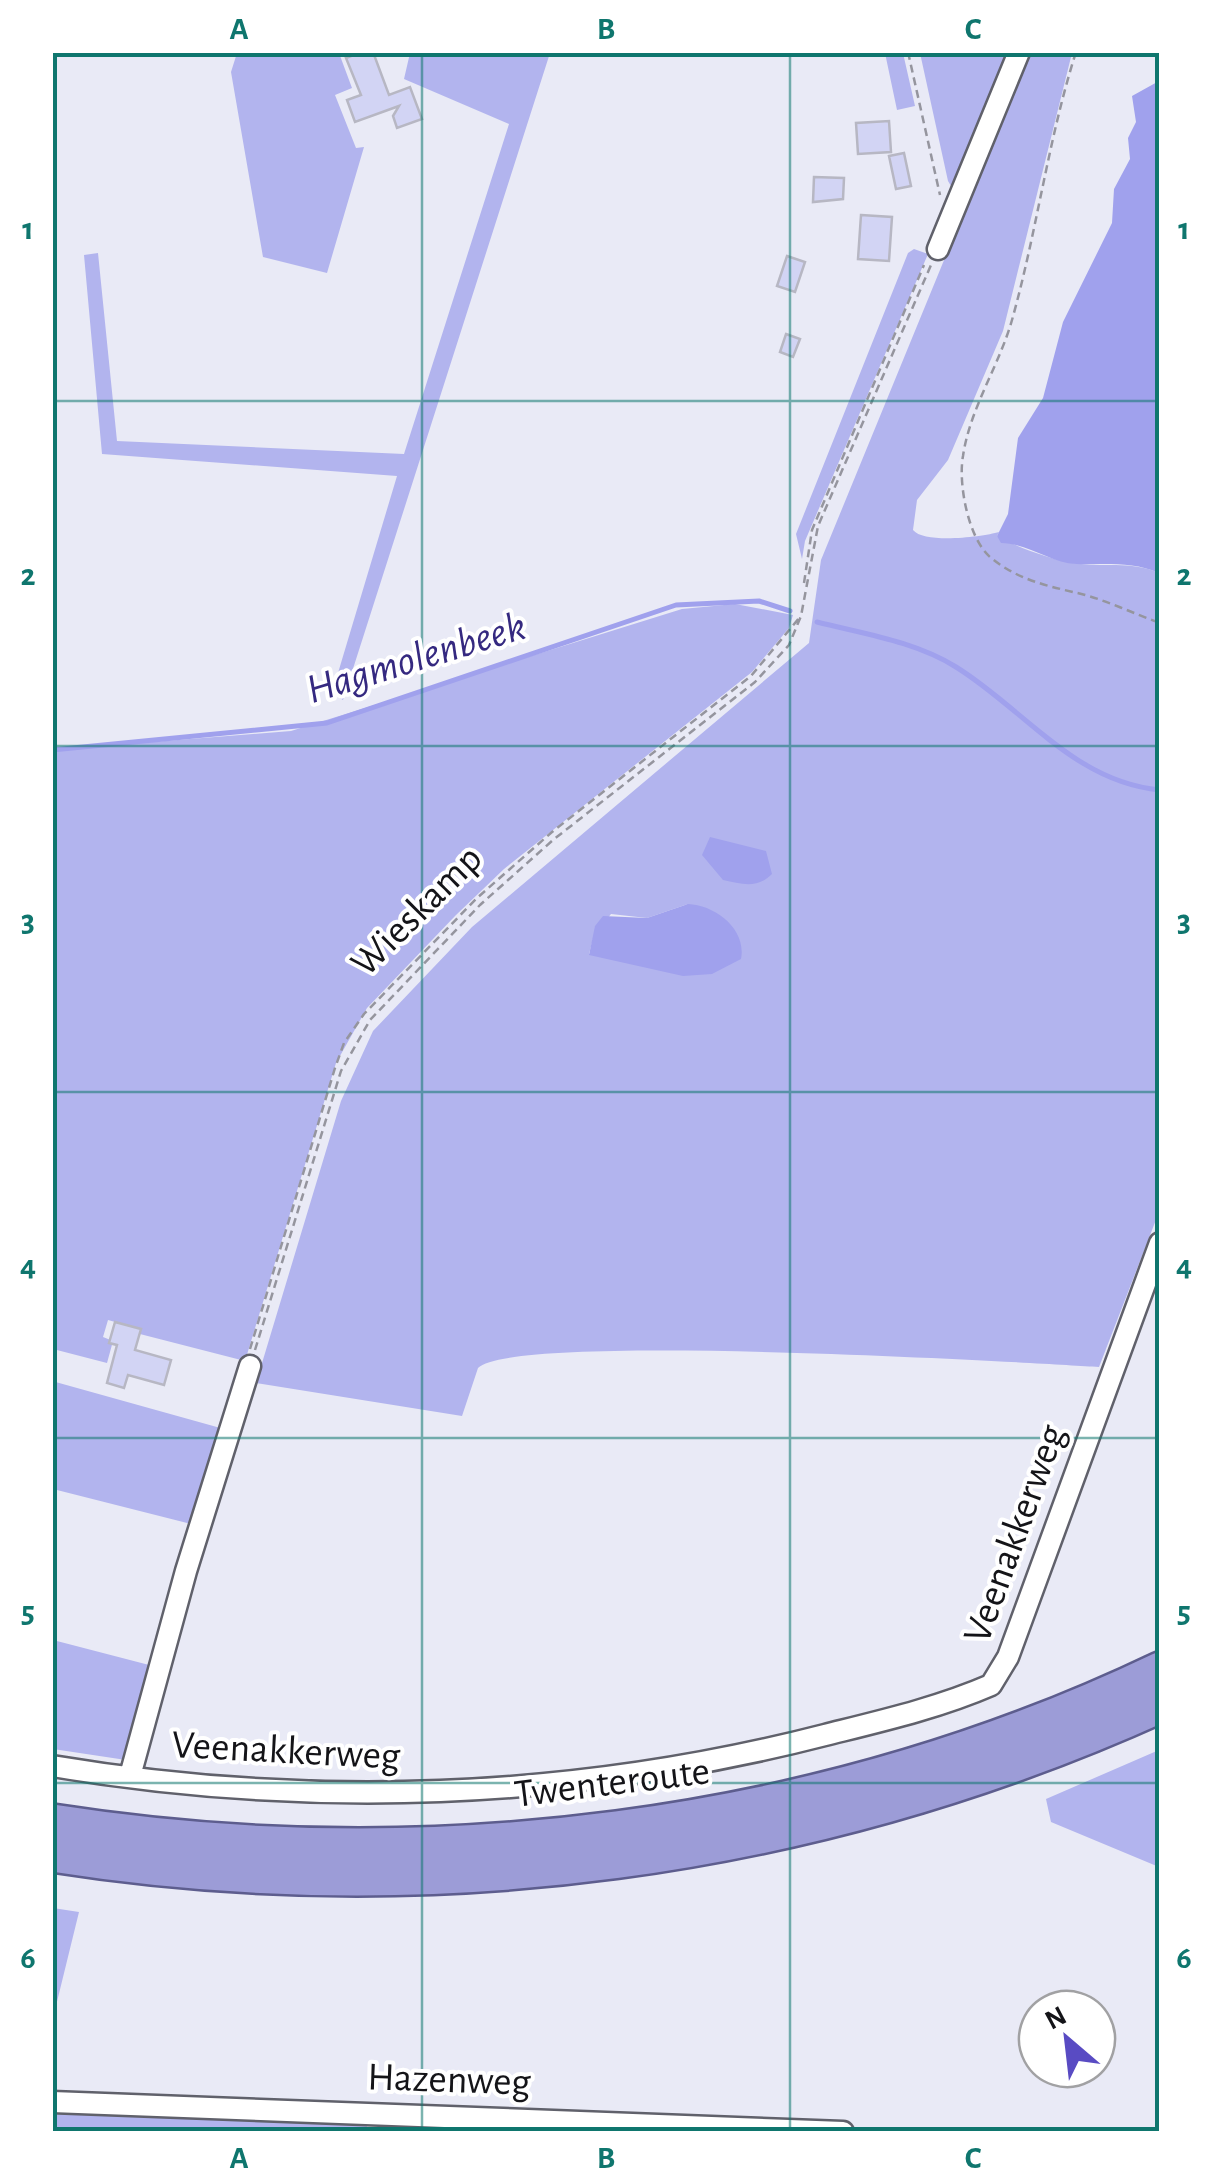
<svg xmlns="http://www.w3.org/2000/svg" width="1212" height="2184" viewBox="0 0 1212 2184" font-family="'Alegreya Sans',sans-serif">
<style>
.green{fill:#b2b4ee;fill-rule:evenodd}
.water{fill:#a0a1ed}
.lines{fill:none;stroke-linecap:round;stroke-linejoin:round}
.stream{stroke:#a0a1ed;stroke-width:5}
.building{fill:#d2d4f4;stroke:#b7b7c3;stroke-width:2.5}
.minor-casing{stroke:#60616b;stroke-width:25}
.trunk-casing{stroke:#5d5d8e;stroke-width:40}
.path{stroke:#95959e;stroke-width:2.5;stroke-dasharray:8 5;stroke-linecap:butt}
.minor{stroke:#fff;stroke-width:20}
.trunk{stroke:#9c9cd7;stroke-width:35}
.grid{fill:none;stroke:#0f766e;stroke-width:2.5;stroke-opacity:0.55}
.labels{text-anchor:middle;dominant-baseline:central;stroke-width:8;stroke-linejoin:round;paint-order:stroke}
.street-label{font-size:40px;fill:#141418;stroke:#fff}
.water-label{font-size:42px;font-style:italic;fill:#352980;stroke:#fff}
.neatline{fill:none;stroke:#0f766e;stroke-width:4}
.grid-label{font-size:32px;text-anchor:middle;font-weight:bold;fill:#0f766e}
</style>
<rect width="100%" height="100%" fill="#e9eaf6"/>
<path class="green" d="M237 53H339L352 88 335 95 356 148 364 147 327 273 263 257 231 72Z
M410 53H550L343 700 332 693 397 476 102 454 84 255 98 253 117 441 404 454 509 124 404 79Z
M885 53H903L915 106 897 110Z
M920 53H1012L954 191 948 181Z
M1029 53H1072L1003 331 948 460 917 500 913 530C924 544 982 537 999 532L997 536C1017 547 1050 559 1073 563 1102 568 1130 560 1159 573V1212L1099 1367C1019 1362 514 1332 478 1368L462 1416 256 1383 341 1101 373 1031 472 927 809 643 821 560ZM688 904 589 954 594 935 611 914 647 918Z
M914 249 928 254 805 541 802 559 796 534 908 253Z
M735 604 793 615 789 628 752 672 504 869 456 915 367 1008 336 1063 245 1361 136 1333 137 1328 108 1320 103 1337 113 1341 107 1363 53 1349 52 750 291 731 682 609Z
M52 1381 224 1429 195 1525 53 1489Z
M53 1640 153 1666 126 1760 53 1749Z
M1159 1750V1867L1051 1822 1046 1799Z
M53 1908 79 1912 53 2018 52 1908Z
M53 2106 368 2123 365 2132H53Z"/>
<path class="water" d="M1159 81V573C1132 561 1104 565 1076 564 1051 563 1027 543 1001 543L997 536 1008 514 1018 438 1043 398 1063 322 1112 223 1114 189 1130 159 1128 138 1136 122 1132 96Z
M710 837 766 851 772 874C757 889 742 884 723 880L702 855Z
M688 904C715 905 747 929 741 959L712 974 683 976 589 955 595 926 603 916 647 918Z"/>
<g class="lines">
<path class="stream" d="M817 622C864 634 914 641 956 667 1024 709 1074 782 1160 790
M52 750 327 723 676 605 759 601 790 611"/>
</g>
<path class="building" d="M361 52H373L389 95 410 87 422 119 397 128 393 116 399 106 355 122 347 100 361 95 346 58Z
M889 121 891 152 858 154 856 123Z
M904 153 911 186 896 189 889 156Z
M814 177 844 178 843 199 813 202Z
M861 215 892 217 889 261 858 259Z
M787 256 805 262 795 292 777 286Z
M786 334 800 339 793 357 780 352Z
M115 1322 141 1329 135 1350 171 1360 164 1385 128 1375 124 1388 107 1383 117 1345 109 1343Z"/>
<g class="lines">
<defs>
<path id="minor" d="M938 249 1019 52
M52 1766C309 1809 573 1800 825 1735 881 1721 938 1708 991 1685L1008 1657 1160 1243
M130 1776 186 1571 250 1366
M52 2102 843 2132"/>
<path id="trunk" d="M52 1822C424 1880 819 1833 1160 1670
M52 1854C428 1913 813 1862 1160 1705"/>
</defs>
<use href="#minor" class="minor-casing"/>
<use href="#trunk" class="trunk-casing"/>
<path class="path" d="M908 52 940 195
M1076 52C1048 140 1037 231 1012 320 999 366 970 408 963 456 958 483 968 538 990 557 1015 578 1043 585 1073 592 1102 598 1132 613 1160 623
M804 583 812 530 924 265
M250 1349 335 1068 344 1043 364 1014 477 898 552 832 751 676 800 617
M255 1350 341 1071 370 1020 480 905 553 840 755 682 789 645 801 616 818 526 931 265"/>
<use href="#minor" class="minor"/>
<use href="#trunk" class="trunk"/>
</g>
<path class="grid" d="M422 52V2132M790 52V2132M52 401H1160M52 746H1160M52 1092H1160M52 1438H1160M52 1783H1160"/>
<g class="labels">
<g class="street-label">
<text transform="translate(417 911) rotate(-45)">Wieskamp</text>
<text transform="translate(1015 1534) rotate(-70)">Veenakkerweg</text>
<text transform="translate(286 1751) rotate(3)">Veenakkerweg</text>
<text transform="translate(612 1783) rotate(-7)">Twenteroute</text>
<text transform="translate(449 2080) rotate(2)">Hazenweg</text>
</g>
<g class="water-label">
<text transform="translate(416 658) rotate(-17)">Hagmolenbeek</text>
</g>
</g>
<rect width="1212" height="2184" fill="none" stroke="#ffffff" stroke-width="110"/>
<g transform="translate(1067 2039) rotate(332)"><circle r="48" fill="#ffffff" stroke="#a1a1a3" stroke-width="2.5"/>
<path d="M0-8L18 38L0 25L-18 38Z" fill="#594bc3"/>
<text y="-15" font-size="28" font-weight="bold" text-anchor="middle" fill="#141418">N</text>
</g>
<rect x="55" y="55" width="1102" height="2074" class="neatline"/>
<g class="grid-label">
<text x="239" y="39">A</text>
<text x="606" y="39">B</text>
<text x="973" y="39">C</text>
<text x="28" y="239">1</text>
<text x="1184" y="239">1</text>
<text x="28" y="585">2</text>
<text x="1184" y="585">2</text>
<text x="28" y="931">3</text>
<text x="1184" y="931">3</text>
<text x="28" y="1276">4</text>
<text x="1184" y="1276">4</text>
<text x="28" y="1622">5</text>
<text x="1184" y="1622">5</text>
<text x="28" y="1968">6</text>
<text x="1184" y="1968">6</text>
<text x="239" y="2168">A</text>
<text x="606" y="2168">B</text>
<text x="973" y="2168">C</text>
</g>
</svg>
